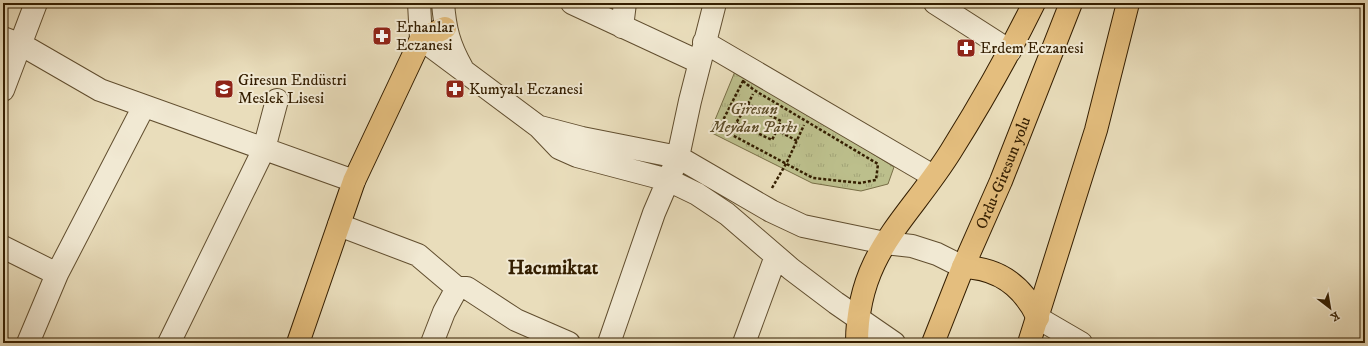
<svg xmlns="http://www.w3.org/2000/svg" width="1368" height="346" viewBox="0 0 1368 346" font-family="'IM FELL DW Pica',serif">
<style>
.grass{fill:url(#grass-tufts);stroke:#786e46}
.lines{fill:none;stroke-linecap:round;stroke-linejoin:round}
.minor-casing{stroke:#614e2f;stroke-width:24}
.major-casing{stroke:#341e00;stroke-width:24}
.highway-casing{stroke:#341e00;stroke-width:24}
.path{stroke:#341e00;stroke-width:2.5;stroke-dasharray:3 2;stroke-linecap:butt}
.minor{stroke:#f1e9d3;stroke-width:22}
.major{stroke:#e4be7e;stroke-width:22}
.highway{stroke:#e4be7e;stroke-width:22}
.labels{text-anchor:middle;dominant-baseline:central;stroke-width:4;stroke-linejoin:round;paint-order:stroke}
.poi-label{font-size:16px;fill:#341e00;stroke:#f1e9d3;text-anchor:start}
.park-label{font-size:16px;font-style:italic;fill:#5d4e2a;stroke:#f1e9d3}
.street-label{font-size:16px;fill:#341e00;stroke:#f1e9d3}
.district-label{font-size:20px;font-weight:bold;fill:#341e00;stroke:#f1e9d3}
</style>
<defs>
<pattern id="grass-tufts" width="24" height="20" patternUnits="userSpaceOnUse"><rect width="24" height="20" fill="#bcbf8c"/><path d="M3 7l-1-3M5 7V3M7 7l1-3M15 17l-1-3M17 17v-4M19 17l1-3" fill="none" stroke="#a2a477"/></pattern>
</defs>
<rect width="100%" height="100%" fill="#e9ddbb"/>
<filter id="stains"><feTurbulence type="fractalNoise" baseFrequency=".005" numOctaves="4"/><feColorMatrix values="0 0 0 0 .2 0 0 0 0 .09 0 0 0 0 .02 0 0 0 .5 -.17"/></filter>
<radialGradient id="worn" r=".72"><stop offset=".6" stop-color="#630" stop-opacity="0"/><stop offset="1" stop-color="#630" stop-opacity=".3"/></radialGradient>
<path class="grass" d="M736 69 894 167 888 184 861 191 812 183 710 132Z"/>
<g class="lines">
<defs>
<path id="minor" d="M419 3 421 39 539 127 559 148 577 156 668 180 697 194 727 214 791 269 836 303 894 343
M443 3C445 29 449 45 462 68
M572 3 699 62
M935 3 1010 51
M622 27 625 3
M3 38 22 45 100 90 354 181
M704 42 933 176
M3 90 36 3
M540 127 582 138 678 157 771 211 803 226 885 243 912 246 937 254 963 267
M339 225 418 255 457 288H467L516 320 569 343
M3 247 57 274
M1038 318 1081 343
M28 343 57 274 144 106
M169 343 264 149 277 100
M432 343 444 312 457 288
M609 343 654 213 678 157 690 101 715 3
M744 343 776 256"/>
<path id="major" d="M298 343 354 181 421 39 445 28
M857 343C857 253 908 220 951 151 981 103 1009 54 1034 3"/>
<g id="highway">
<path d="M963 267C999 268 1023 286 1038 318"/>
<path id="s1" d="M933 343 963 267 1001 181 1071 3"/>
<path d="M1029 343 1096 130 1128 3"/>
</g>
</defs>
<use href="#minor" class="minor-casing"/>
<use href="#major" class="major-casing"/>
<use href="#highway" class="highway-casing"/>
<path class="path" d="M743 81 754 90 878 164 876 180 860 183 813 178 719 128Z
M748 104 753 94
M777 130 781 121 748 104 736 123 772 140 777 130 797 141
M731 133 736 123
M772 188 787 162 804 125"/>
<use href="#minor" class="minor"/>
<use href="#major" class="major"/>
<use href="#highway" class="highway"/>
</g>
<defs>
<symbol id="pharmacy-square" viewBox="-11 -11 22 22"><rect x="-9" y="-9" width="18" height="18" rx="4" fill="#8f2418" stroke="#f1e9d3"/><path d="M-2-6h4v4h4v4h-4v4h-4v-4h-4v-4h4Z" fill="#fff"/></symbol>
<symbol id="school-square" viewBox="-11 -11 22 22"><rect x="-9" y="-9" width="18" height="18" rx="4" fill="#8f2418" stroke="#f1e9d3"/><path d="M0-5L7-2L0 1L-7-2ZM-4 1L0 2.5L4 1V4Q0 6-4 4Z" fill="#fff"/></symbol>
</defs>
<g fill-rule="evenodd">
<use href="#pharmacy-square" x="371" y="25" width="22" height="22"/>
<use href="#pharmacy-square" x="955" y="37" width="22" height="22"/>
<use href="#school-square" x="213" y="78" width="22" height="22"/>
<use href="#pharmacy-square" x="444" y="78" width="22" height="22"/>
</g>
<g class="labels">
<g class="poi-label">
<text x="396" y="27">Erhanlar<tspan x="396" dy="18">Eczanesi</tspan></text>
<text x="980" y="48">Erdem Eczanesi</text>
<text x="238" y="80">Giresun Endüstri<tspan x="238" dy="18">Meslek Lisesi</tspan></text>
<text x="469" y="89">Kumyalı Eczanesi</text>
</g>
<g class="park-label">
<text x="754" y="109">Giresun<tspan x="754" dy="18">Meydan Parkı</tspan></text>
</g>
<g class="street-label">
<text stroke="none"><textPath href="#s1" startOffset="184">Ordu-Giresun yolu</textPath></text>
</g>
<g class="district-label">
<text x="553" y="268">Hacımiktat</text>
</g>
</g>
<rect width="1368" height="346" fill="none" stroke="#e9ddbb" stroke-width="16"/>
<rect x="4" y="4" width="1360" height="338" fill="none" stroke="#341e00" stroke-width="2"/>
<rect x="8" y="8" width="1352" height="330" fill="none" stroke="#341e00"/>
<g transform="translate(1330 308) rotate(149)" stroke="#f1e9d3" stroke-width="3" paint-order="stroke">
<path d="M0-3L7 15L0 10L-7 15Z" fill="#341e00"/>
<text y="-6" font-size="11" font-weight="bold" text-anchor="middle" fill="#341e00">K</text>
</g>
<rect width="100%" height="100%" filter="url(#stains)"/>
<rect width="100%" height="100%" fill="url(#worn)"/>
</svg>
